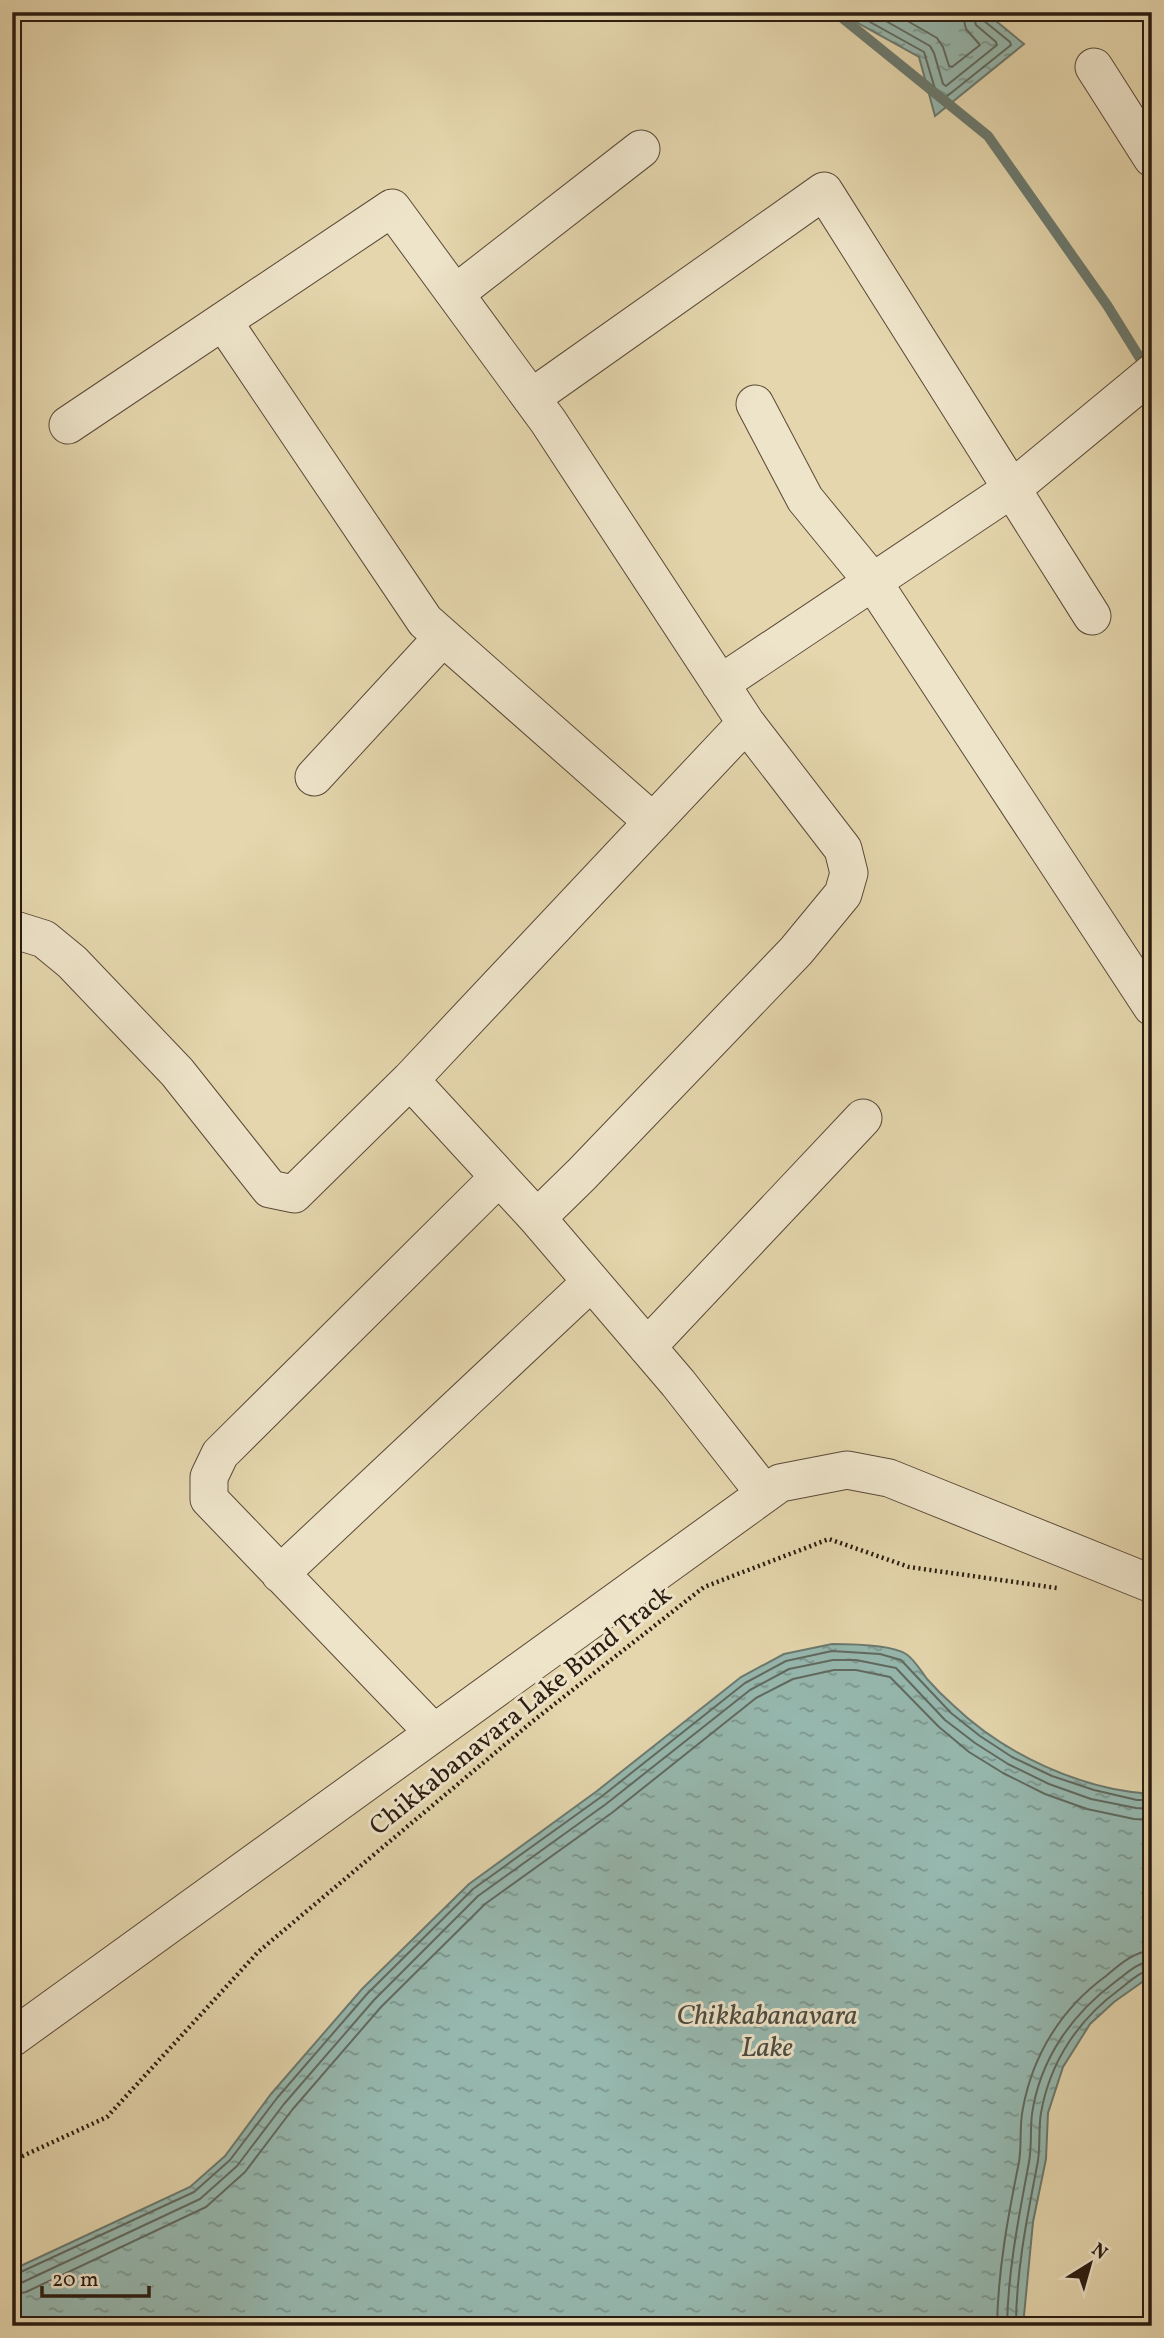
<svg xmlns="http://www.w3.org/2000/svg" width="1164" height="2338" viewBox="0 0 1164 2338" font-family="Vollkorn,serif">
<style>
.water{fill:url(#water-ripples);stroke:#6b7a70;stroke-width:2}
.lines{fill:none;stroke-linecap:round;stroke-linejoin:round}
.shore{stroke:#606a60;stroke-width:2}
.stream{stroke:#6b7a70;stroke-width:10}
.minor-casing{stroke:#5a4a38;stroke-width:39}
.path{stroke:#2b1c11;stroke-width:4.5;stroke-dasharray:2 3.5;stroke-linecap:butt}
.minor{stroke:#eee4ca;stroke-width:37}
.labels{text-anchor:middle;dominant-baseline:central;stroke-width:6;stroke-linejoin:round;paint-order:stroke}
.street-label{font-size:26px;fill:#2b1c11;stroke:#eee4ca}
.water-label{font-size:28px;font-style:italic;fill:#4b4b40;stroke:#eee4ca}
</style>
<defs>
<pattern id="water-ripples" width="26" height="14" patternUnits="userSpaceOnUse" patternTransform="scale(1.75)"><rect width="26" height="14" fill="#96b8af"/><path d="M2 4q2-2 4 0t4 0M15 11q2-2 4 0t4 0" fill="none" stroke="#7b958d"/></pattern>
</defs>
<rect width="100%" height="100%" fill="#e5d6ad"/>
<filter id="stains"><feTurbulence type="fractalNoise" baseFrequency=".00286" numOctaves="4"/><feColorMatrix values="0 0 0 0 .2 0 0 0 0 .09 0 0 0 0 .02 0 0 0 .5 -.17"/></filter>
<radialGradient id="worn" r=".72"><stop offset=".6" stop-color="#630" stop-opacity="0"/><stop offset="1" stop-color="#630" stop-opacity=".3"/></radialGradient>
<path class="water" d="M838 12H985L1024 44 935 116 919 57Z
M832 1644C850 1644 890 1644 906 1654 914 1659 921 1671 927 1679 935 1688 944 1697 953 1705 1004 1754 1081 1790 1152 1794V1975L1114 2002 1090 2024 1063 2067 1048 2113 1046 2159 1033 2222 1023 2326H12V2270L190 2187 225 2156 271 2094 362 1989 469 1884 597 1791 741 1677 784 1654Z"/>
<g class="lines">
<path class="shore" d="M852 12 924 52 938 99 941 101 1011 45 1010 42 983 20 981 12
M870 12 930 46 934 53 943 84 946 86 997 45 996 42 976 25 972 12
M892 12 937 38 943 47 949 66 952 67 980 45 966 29 962 12
M12 2276 194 2192 230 2160 277 2098 367 1994 473 1889 601 1797 745 1683 786 1661 832 1651 880 1654 901 1660 951 1713 980 1736 1012 1757 1052 1776 1094 1790 1137 1800H1152
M12 2285 21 2283 200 2199 237 2166 284 2104 374 2000 478 1896 606 1804 750 1690 789 1669 833 1660H856L896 1668 945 1720 975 1743 1008 1764 1049 1784 1091 1799 1136 1808 1152 1809
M12 2295 26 2292 206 2207 245 2172 292 2110 381 2007 485 1904 613 1812 756 1698 793 1679 834 1670H856L890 1677 939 1727 969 1752 1003 1773 1045 1794 1087 1809 1134 1819 1152 1820
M997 2326C998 2270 1008 2216 1019 2162 1022 2144 1019 2126 1023 2108 1033 2054 1062 2008 1106 1976 1119 1965 1134 1951 1152 1951
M1007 2326C1008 2270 1019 2216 1029 2162 1032 2146 1030 2130 1032 2114 1040 2059 1072 2014 1115 1982 1126 1974 1138 1962 1152 1961
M1016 2326C1016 2272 1027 2218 1037 2166 1041 2149 1038 2130 1041 2113 1050 2061 1079 2019 1120 1989 1129 1982 1140 1971 1152 1970"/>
<path class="stream" d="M835 12 988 136 1107 305 1143 363"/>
<defs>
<path id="minor" d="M1094 67 1152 158
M456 293 641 149
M223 321 425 621 653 822
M531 398 824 191 1092 616
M755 404 805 499 873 582 1152 1007
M68 425 392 208 548 421 746 723 843 849 849 873 843 894 796 951 582 1174 537 1218 678 1383 765 1494
M720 684 1013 488 1152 373
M314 777 443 637
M12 929 44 939 72 962 177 1072 270 1189 294 1194 410 1080
M537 1218 410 1080 746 723
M647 1347 863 1118
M280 1574 591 1282
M434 1733 209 1499V1477L220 1454 499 1177
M12 2038 780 1483 847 1470 889 1478 1152 1584"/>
</defs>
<use href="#minor" class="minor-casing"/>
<path class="path" d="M12 2161 107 2117 258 1952 533 1721 704 1587 829 1539 909 1567 1057 1588"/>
<use href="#minor" class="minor"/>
</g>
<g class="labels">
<g class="street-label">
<text transform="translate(521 1711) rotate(-39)">Chikkabanavara Lake Bund Track</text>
</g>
<g class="water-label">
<text x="767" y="2016">Chikkabanavara<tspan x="767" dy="32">Lake</tspan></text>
</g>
</g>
<rect width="1164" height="2338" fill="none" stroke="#e5d6ad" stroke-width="42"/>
<rect x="14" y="14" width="1136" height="2310" fill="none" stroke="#2b1c11" stroke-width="3.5"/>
<rect x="21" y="21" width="1122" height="2296" fill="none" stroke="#2b1c11" stroke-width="2"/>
<g transform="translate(1090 2264) rotate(37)" stroke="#eee4ca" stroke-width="5" paint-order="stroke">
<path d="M0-5L12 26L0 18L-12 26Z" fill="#2b1c11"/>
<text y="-10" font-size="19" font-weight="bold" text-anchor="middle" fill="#2b1c11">N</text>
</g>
<path d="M42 2286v10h107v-10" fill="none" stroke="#2b1c11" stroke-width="3.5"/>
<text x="52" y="2286" font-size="21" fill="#2b1c11" stroke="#eee4ca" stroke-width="5" paint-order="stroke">20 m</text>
<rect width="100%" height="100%" filter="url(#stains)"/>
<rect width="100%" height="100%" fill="url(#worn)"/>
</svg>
